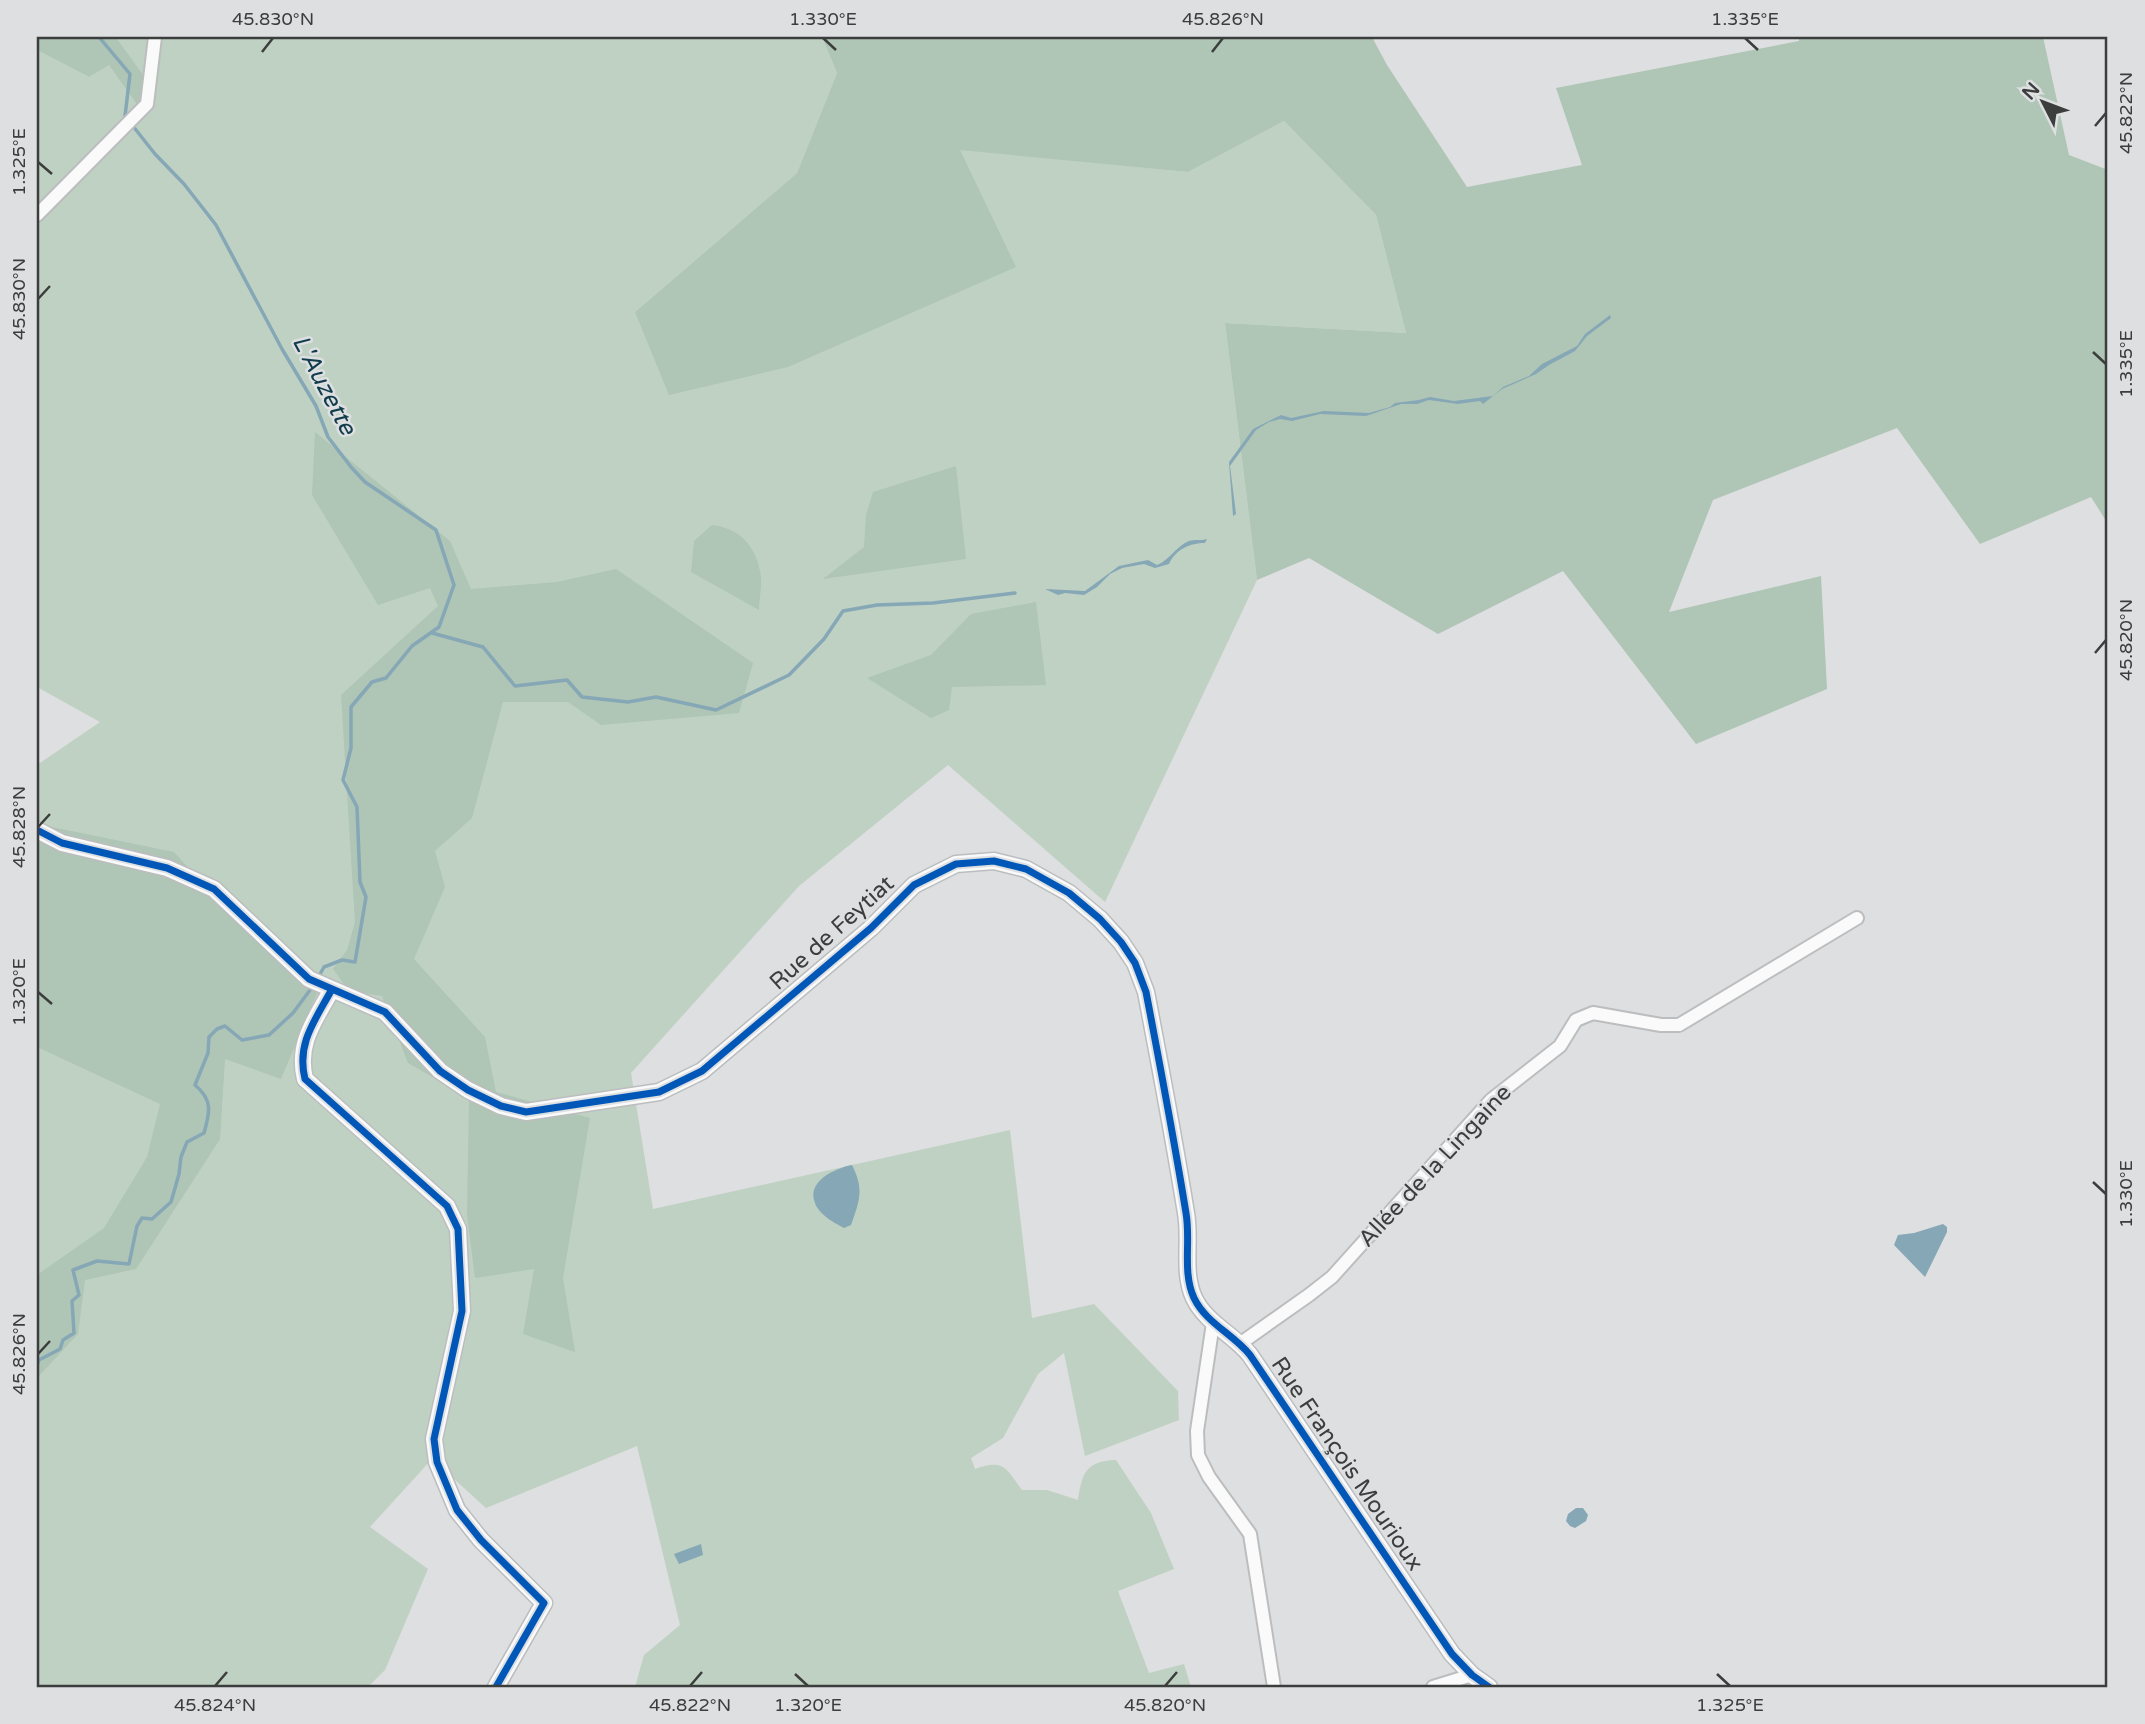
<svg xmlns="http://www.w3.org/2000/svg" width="2145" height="1724" viewBox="0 0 2145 1724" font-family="'Varela Round',sans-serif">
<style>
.green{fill:#bfd1c3}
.forest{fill:#afc5b5}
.water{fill:#85a7b6}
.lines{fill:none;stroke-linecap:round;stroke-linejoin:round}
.stream{stroke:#85a7b6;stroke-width:3.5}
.minor-casing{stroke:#bcbdbe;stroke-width:16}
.tertiary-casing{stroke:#bcbdbe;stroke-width:19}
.minor{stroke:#fafafa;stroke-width:12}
.tertiary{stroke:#fafafa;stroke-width:16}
.cycleway-casing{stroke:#dddfe1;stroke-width:11}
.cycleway{stroke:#0057b8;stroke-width:7}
.ticks{fill:none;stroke:#3c3d3d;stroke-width:2.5}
.labels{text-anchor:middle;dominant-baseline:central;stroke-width:5;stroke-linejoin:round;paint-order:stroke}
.street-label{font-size:23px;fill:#3c3d3d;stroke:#dddfe1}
.water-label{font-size:24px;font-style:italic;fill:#103c4c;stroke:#dddfe1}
.neatline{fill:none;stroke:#3c3d3d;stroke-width:2.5}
.ticks-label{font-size:18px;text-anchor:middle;fill:#3c3d3d}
</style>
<rect width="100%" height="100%" fill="#dedfe0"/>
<path class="green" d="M116 37H822L837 73 797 173 635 312 1015 267 959 149 1188 172 1284 121 1376 215 1406 333 1225 323 1257 580 1105 902 948 765 799 886 631 1073 653 1209 1010 1130 1032 1318 1094 1304 1178 1391 1179 1420 1085 1456 1064 1353 1038 1374 1003 1438 971 1458 975 1469C1004 1459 1005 1467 1022 1490H1047L1078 1500C1082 1474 1085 1461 1116 1460L1151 1513 1174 1569 1118 1591 1149 1673 1184 1664 1191 1687H635L644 1655 680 1625 637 1446 486 1508 432 1459 370 1527 428 1569 385 1670 368 1687H37V765L100 722 37 687V50L89 77 108 65 147 80Z"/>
<path class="forest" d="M37 37H116L147 80 139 107 109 65 89 77 37 50Z
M822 37H1372L1387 65 1467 187 1582 165 1556 88 1799 41V37H2043L2069 155 2108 170V524L2091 497 1980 544 1897 428 1713 500 1669 612 1821 576 1827 689 1696 744 1563 571 1438 634 1309 558 1257 580 1225 323 1406 333 1376 215 1284 121 1188 172 960 150 1016 267 788 367 669 395 635 312 797 173 837 73Z
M315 432 450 541 471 589 557 582 616 569 753 663 739 713 601 725 568 702H503L472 818 435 851 445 887 414 959 485 1037 496 1092 590 1118 563 1278 575 1352 523 1334 534 1269 475 1278 467 1215 469 1098 408 1063 382 996 349 991 333 969 347 950 355 922 341 695 438 606 430 588 378 605 312 495Z
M956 466 966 559 823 579 864 547 866 515 873 492Z
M712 525C739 528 755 545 760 571 763 583 759 598 759 610L691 572 694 541Z
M1036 602 1046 685 952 687 949 710 931 718 867 678 931 655 971 614Z
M37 824 174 852 211 893 318 991 281 1079 225 1059 220 1139 136 1269 85 1280 78 1334 37 1378V1275L104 1228 147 1157 160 1104 37 1047Z"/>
<path class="water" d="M1610 315 1611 318 1587 336 1575 351 1549 365 1536 374 1502 389 1483 404 1480 401 1458 404 1429 400 1417 404H1401L1366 416 1320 414 1292 421 1280 419 1269 422 1256 430 1230 466 1236 514 1233 516 1229 462 1253 429 1281 415 1291 418 1324 411 1369 413 1390 407 1395 403 1419 400 1430 397 1454 401 1493 396 1503 387 1529 376 1542 364 1577 346 1585 334Z
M1207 539 1205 543C1190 543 1176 549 1169 564L1155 568 1144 564 1122 568 1110 574 1097 587 1084 595 1065 593 1058 595 1045 589 1085 591 1119 566 1148 560 1157 565C1170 560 1176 546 1189 541 1195 539 1201 541 1207 539Z
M852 1165C864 1189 860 1200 851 1225L844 1228C835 1223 819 1215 815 1203 806 1181 836 1168 852 1165Z
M1943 1224 1947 1227V1232L1925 1277 1894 1245 1898 1235 1914 1233Z
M1576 1508H1583L1588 1515 1586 1521 1575 1528 1570 1526 1566 1521 1568 1514Z
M701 1544 703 1555 679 1564 674 1554Z"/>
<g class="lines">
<path class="stream" d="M99 37 130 74 125 116 155 154 184 184 216 225 282 349 316 406 328 437 351 467 365 482 436 530 454 585 439 627 412 646 386 678 372 682 351 707V748L343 780 357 807 360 882 366 897 355 962 342 960 324 967 319 976
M432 633 483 647 515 686 567 680 582 697 628 702 656 697 716 710 789 675 824 639 843 611 877 605 933 603 1015 593
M37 1365 39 1360 60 1349 63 1340 74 1333 72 1301 79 1295 73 1270 97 1261 129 1264 137 1226 142 1218 152 1219 171 1202 179 1174 181 1157 187 1142 204 1133C210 1112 213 1100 195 1085L208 1053 209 1037 217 1029 225 1026 242 1040 269 1035 293 1013 313 986"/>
<defs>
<path id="minor" d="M37 215 147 104 155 37
M1213 1323 1197 1431 1198 1455 1209 1477 1250 1534 1274 1687
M1241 1343 1309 1295 1332 1277 1491 1100 1560 1046 1576 1020 1593 1013 1661 1025H1679L1857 918
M1433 1687 1472 1675"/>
<path id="tertiary" d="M37 830 62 843 167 868 214 889 309 979 385 1012 440 1071 468 1090 501 1106 526 1112 659 1092 702 1071 871 928 914 885 956 864 994 861 1026 869 1069 893 1100 919 1121 942 1135 963 1146 992C1160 1065 1174 1139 1186 1213 1191 1241 1182 1272 1194 1298 1206 1323 1233 1334 1250 1355L1452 1654 1472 1675 1489 1687
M332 989C316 1019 296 1043 305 1079L447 1206 458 1229 462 1311 434 1439 437 1462 457 1510 481 1540 544 1603 496 1687"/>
</defs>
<use href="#minor" class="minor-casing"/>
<use href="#tertiary" class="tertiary-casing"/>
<use href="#minor" class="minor"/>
<use href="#tertiary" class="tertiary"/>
<defs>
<path id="cycleway" d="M37 830 62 843 167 868 214 889 309 979 385 1012 440 1071 468 1090 501 1106 526 1112 659 1092 702 1071 871 928 914 885 956 864 994 861 1026 869 1069 893 1100 919 1121 942 1135 963 1146 992C1160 1065 1174 1139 1186 1213 1191 1241 1182 1272 1194 1298 1206 1323 1233 1334 1250 1355L1452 1654 1472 1675 1489 1687
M332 989C316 1019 296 1043 305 1079L447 1206 458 1229 462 1311 434 1439 437 1462 457 1510 481 1540 544 1603 496 1687"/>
</defs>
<use href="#cycleway" class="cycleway-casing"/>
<use href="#cycleway" class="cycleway"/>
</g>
<path class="ticks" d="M823 38 836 50M1745 38 1758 50M262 52 273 38M1212 52 1223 38M2095 126 2106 113M38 162 52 174M38 299 50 286M2093 352 2106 364M2095 653 2106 640M38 827 50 814M38 992 52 1004M2093 1182 2106 1194M38 1354 50 1341M795 1674 808 1686M1717 1674 1730 1686M215 1686 227 1672M690 1686 702 1672M1165 1686 1177 1672"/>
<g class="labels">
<g class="street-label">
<text transform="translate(832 933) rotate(-42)">Rue de Feytiat</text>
<text transform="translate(1435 1166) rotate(-47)">Allée de la Lingaine</text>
<text transform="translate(1347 1464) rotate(56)">Rue François Mourioux</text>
</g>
<g class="water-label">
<text transform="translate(324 385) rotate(62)">L'Auzette</text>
</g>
</g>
<rect width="2145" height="1724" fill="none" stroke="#dddfe1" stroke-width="77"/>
<g transform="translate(2043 102) rotate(312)" stroke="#dddfe1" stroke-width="5" paint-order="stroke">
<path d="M0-5L12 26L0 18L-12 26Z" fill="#3c3d3d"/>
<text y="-10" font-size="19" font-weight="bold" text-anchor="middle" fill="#3c3d3d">N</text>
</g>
<rect x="38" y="38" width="2068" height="1648" class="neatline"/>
<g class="ticks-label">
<text x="273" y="25">45.830°N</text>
<text x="823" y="25">1.330°E</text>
<text x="1223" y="25">45.826°N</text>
<text x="1745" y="25">1.335°E</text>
<text transform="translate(2126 113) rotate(-90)" y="6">45.822°N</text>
<text transform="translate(19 162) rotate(-90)" y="6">1.325°E</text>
<text transform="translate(19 299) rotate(-90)" y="6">45.830°N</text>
<text transform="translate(2126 364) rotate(-90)" y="6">1.335°E</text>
<text transform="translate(2126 640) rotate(-90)" y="6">45.820°N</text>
<text transform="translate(19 827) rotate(-90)" y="6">45.828°N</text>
<text transform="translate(19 992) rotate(-90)" y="6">1.320°E</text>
<text transform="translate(2126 1194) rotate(-90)" y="6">1.330°E</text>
<text transform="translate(19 1354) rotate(-90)" y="6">45.826°N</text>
<text x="215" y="1711">45.824°N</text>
<text x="690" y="1711">45.822°N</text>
<text x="808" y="1711">1.320°E</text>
<text x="1165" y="1711">45.820°N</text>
<text x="1730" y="1711">1.325°E</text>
</g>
</svg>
